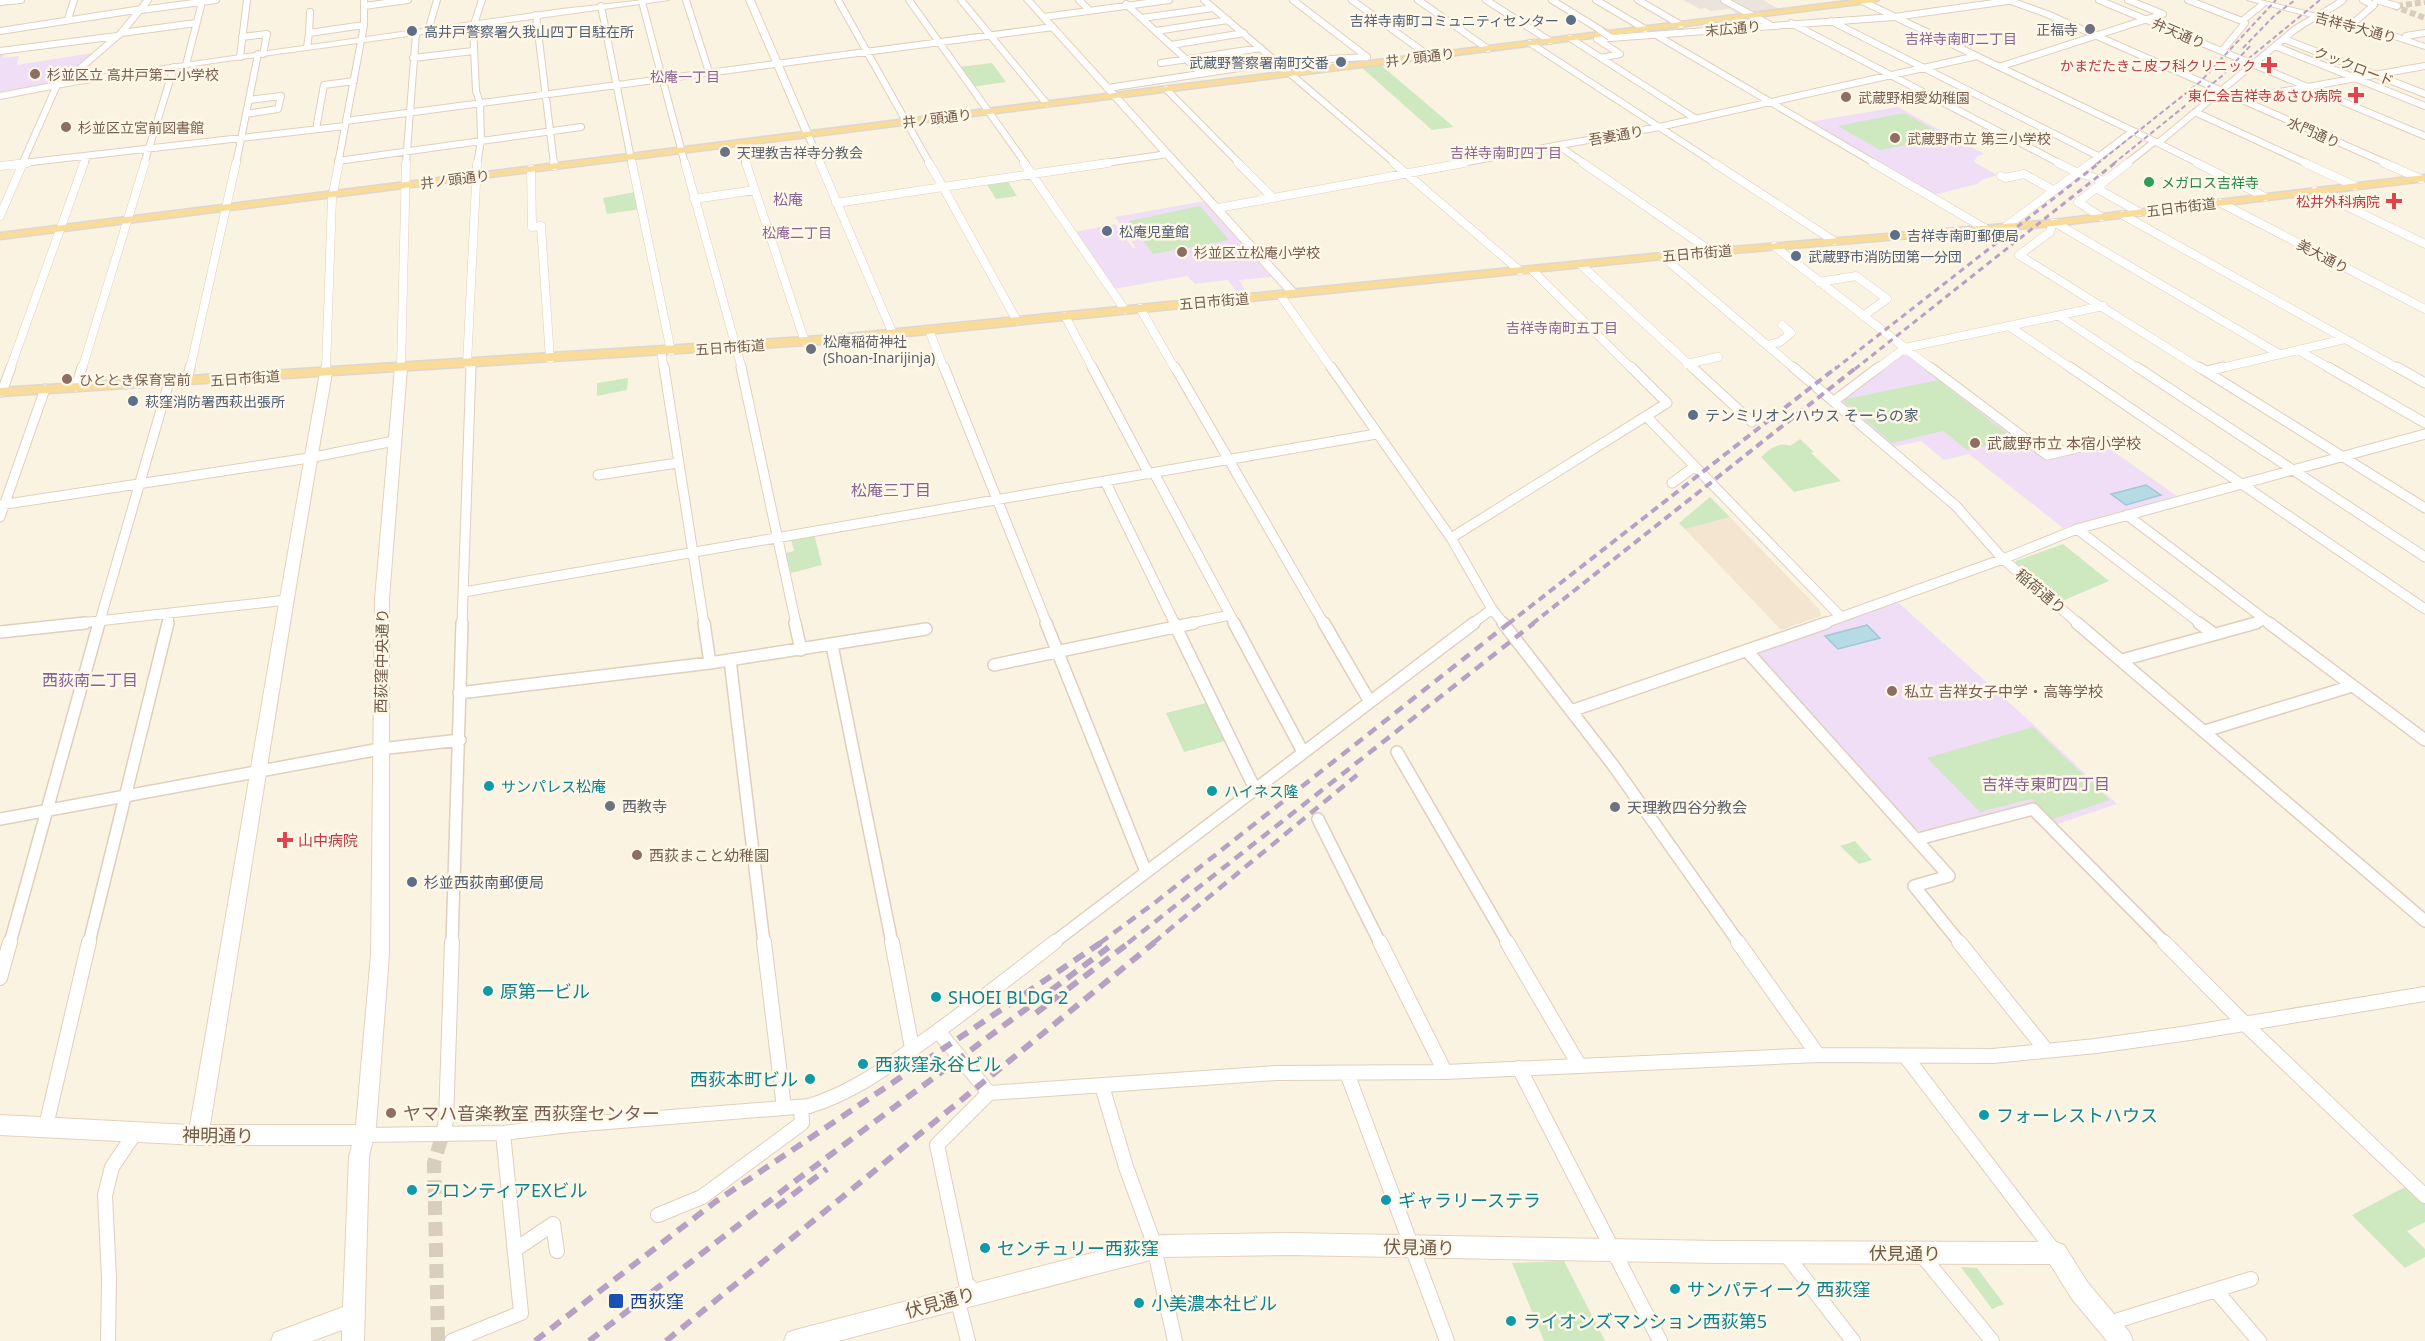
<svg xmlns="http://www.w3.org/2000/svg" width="2425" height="1341" viewBox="0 0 2425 1341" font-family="'Noto Sans','Noto Sans JP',sans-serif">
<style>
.residential{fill:#f3e5d0}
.industrial{fill:#eae4dc}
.education{fill:#f0def7}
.green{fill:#cee8c0}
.water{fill:#b6dbe4;stroke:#9dc9d5;stroke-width:1.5}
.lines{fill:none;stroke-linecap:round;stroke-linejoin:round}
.street-tunnel-far1{stroke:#d9cdbb;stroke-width:6;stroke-dasharray:6 3;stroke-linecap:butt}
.street-tunnel{stroke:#d9cdbb;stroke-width:14;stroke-dasharray:14 7;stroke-linecap:butt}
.street-far4-casing{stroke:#dfcfbd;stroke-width:8}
.street-far3-casing{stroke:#dfcfbd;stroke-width:9}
.street-far2-casing{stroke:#dfcfbd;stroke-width:11}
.street-far1-casing{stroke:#dfcfbd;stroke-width:14}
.street-casing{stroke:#dfcfbd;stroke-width:16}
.secondary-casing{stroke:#e4d1bb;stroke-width:2}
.primary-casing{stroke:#ddd7d3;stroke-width:3}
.street-far4{stroke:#fff;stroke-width:6}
.street-far3{stroke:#fff;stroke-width:8}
.street-far2{stroke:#fff;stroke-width:9}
.street-far1{stroke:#fff;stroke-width:11}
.street{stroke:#fff;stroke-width:14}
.secondary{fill:#fff;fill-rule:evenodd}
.primary{fill:#f9db9a;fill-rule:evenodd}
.rail-far4{stroke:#b6a1c4;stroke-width:2;stroke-dasharray:5 3;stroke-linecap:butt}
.rail-far3{stroke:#b6a1c4;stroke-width:3;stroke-dasharray:6 4.5;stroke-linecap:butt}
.rail-far2{stroke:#b6a1c4;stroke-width:4;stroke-dasharray:8 5;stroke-linecap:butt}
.rail-far1{stroke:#b6a1c4;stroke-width:4.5;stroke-dasharray:10 7;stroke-linecap:butt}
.rail{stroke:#b6a1c4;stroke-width:6;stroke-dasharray:12 8;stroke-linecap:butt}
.street-bridge-casing{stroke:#dfcfbd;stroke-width:8;stroke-linecap:butt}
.street-bridge{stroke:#fff;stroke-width:6}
.service-dot{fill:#5c6f8a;stroke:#fff7e7;stroke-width:2}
.worship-dot{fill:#6b7280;stroke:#fff7e7;stroke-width:2}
.health-dot{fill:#e0444e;stroke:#fff7e7;stroke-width:2}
.education-dot{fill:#8d6e63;stroke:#fff7e7;stroke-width:2}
.leisure-dot{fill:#2e9e5b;stroke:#fff7e7;stroke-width:2}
.culture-dot{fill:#0f9aa8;stroke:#fff7e7;stroke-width:2}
.transit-dot{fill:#1a4fb4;stroke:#fff7e7;stroke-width:2}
.labels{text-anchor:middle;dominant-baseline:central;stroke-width:5;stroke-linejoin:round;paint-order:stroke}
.far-service-label{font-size:14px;fill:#4e5e75;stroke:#fff7e7;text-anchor:start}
.far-street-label{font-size:14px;fill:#725a49;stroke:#fff7e7}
.far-worship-label{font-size:14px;fill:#5b616d;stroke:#fff7e7;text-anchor:start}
.far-neighbourhood-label{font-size:14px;fill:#886495;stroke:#fff7e7}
.far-health-label{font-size:14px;fill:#be3a42;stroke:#fff7e7;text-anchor:end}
.far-education-label{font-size:14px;fill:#785e54;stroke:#fff7e7;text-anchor:start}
.far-leisure-label{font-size:14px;fill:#27864d;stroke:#fff7e7;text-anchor:start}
.far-quarter-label{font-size:15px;fill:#886495;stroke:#fff7e7}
.service-label{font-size:15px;fill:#4e5e75;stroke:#fff7e7;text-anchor:start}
.education-label{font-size:15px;fill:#785e54;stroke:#fff7e7;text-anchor:start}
.street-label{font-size:15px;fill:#725a49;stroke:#fff7e7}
.culture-label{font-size:15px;fill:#0d838f;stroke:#fff7e7;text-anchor:start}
.worship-label{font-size:15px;fill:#5b616d;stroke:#fff7e7;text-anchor:start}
.health-label{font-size:15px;fill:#be3a42;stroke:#fff7e7;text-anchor:start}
.neighbourhood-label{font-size:16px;fill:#886495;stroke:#fff7e7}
.near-culture-label{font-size:18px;fill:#0d838f;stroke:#fff7e7;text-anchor:start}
.near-education-label{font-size:18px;fill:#785e54;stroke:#fff7e7;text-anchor:start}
.near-street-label{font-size:18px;fill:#725a49;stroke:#fff7e7}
.near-transit-label{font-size:18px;fill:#164399;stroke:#fff7e7;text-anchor:start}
</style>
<rect width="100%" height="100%" fill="#fbf3e1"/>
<path class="residential" d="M1730 517 1820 610 1821 616 1781 630 1685 529Z"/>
<path class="industrial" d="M1683 0H1763L1779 9 1738 14 1729 9 1711 11 1705 8 1700 9Z"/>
<path class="education" d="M4 52 3 58 19 56 17 65 92 53 60 83 0 94V53Z
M1898 107 1984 154 1977 156 1974 162 1997 175 1982 180 1977 184 1934 195 1809 122Z
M1205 201 1271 277 1239 280 1247 293 1238 294 1228 280 1195 284 1187 276 1114 289 1075 232 1115 224 1133 248H1136L1115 217Z
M1902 355 1909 356 2047 458 2104 445 2177 496 2063 528 1969 454 1944 460 1921 441 1893 447 1840 401Z
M1895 603 1900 604 2034 725 2117 804 2054 825 2032 803 1925 832 1916 829 1756 656 1757 652Z"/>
<path class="green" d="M992 63 1006 82 972 87 959 67Z
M1381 65 1449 123 1454 127 1432 130 1361 67Z
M1904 113 1947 137 1880 150 1838 126Z
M1007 180 1017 196 996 199 986 183Z
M635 192 640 209 607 214 603 198Z
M1200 206 1229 240 1153 254 1129 221Z
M628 378 627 390 597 396V383Z
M1938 380 2014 439 1967 450 1943 431 1892 443 1842 400Z
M1800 439 1814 452 1811 453 1841 481 1794 492 1761 457C1770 449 1778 441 1790 446Z
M1710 497 1730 517 1685 529 1679 523Z
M814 534 822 565 791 573 786 553 794 551 791 539Z
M2063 544 2109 581 2060 602 2016 564V561Z
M1206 703 1225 741 1184 752 1166 713Z
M2033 727 2110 800 2053 819 2031 799 1980 812 1927 758Z
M1855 841 1872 860 1859 864 1840 846Z
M2407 1186 2425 1203V1222L2407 1231 2425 1249V1257L2405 1268 2352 1215Z
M1564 1261 1605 1341H1544L1512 1263Z
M1961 1267 1977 1268 2004 1304 1992 1309Z"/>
<path class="water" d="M2146 485 2161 495 2126 505 2111 494Z
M1867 625 1880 638 1838 649 1825 636Z"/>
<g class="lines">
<path class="street-tunnel-far1" d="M2393 6 2425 18
M2397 6 2425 2"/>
<path class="street-tunnel" d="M438 1341 434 1163 443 1133"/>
<defs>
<path id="street-far4" d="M686 0 709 72
M838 0 930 164
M909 0 1026 164
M961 0 1047 104
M1079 0 1090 11
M1204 0 1396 164
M1293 0 1367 57
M1352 0 1429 56
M1418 0 1488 49
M1486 0 1550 41
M1552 0 1607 34
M1596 0 1645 29
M1638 0 1681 25
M1724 0 1770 25
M1860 0 2158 143
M2008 0 2047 14 2388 164
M2099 0 2425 136
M2188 0 2242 21
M2376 0 2397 6
M0 2 21 0
M642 2 685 164
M1126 4 1201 73
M364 6 408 0
M601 6 632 164
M141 10 216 0
M536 15 554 164
M1044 17 1169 0
M1142 18 1213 8
M68 19 74 0
M1831 21 2098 156
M1791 23 2061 164
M2351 25 2374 5 2363 0
M0 31 142 9
M428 31 437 0
M1156 31 1228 20
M121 33 196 23
M309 33 310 12
M1656 35 1876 164
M2406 36 2425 33
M242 37 267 34 263 54
M1570 38 1696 119
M1597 39 1894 17 2015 0
M1597 39 1620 54 1601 58
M2284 39 2425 94
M1530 43 1716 164
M1171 45 1244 33
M2275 46 2425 106
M307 47 309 33 364 25
M0 51 117 36
M2222 51 2245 23 2242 21 2263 4
M240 57 247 0
M413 58 473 51
M1161 63 1261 48
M186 65 202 2
M1999 67 2163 14 2128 0
M63 83 121 33 148 0
M1108 88 1278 62 1367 57
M1166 89 1240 164
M2240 99 2425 66
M2195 112 2308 164
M246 114 278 109 281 96 249 100
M346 121 1053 27
M316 129 324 85 354 81
M808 135 821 164
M739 143 746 164
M1559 146 1585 164
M338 161 581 127
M14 164 345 126
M22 164 57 85
M84 164 87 156
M144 164 174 67
M236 164 258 54
M338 164 364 25V0
M406 164 416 33
M477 164 481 141 480 103 476 91 473 27 482 0
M1098 164 1168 154
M1456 164 1659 127 1977 56
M2089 164 2133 131
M2126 164 2154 142
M2200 164 2158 143 2293 31C2309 19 2327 12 2343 0"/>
<path id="street-far3" d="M554 163V166
M632 163 671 351
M685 163 742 369
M746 163 805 342
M820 163 893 334
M929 163 943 187 1108 163
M1024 163 1125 310
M1238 163 1273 198
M1394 163 1520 271
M1583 163 1712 252
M1714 163 1834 241
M1873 163 1986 229
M2058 163 2076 172 2105 181
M2197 163 2265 197
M2305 163 2355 186
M2384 163 2421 179
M0 166 27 163
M531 169 532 227 541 226 550 359
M2001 176 2005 178 2024 174 2053 190
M2096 188 2139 212
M2315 191 2425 244
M694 199 755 190
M836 203 943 187 1017 321
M2221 203 2425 309
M1218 208 1464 163
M2123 215 2399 369
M0 216 23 163
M2101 217 2078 202 2128 163
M2053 223 2050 232 2019 255 2201 369
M2056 223 2279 354
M2004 228 2091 163
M1774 246 1932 369
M1662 256 1795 369
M1581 265 1694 369
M1532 270 1632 369
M1819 282 1856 276 1887 299 1863 316
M1280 295 1332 369
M1140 308 1175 369
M1065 316 1093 369
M2059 316 2139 369
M2009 326 2072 369
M929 330 944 369
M1767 345 1780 342 1791 333 1782 325
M2298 350 2331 369
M661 351 664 369
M467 364 477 163
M1687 364 1718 357
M401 368 406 163
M10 369 84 163
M82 369 145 163
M190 369 236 163
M326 369 332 198 339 163
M471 369V364
M1877 369 1905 348 2103 306
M2217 369 2345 339"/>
<path id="street-far2" d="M664 367 704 624
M741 367 796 624
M944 367 1047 624
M1092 367 1149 474
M1175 367 1324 624
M1331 367 1451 538 1492 609 1504 624
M1692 367 1752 422
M1793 367 1956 506 2003 559 2079 624
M1930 367 2047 455 2106 441
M2070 367 2425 609
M2137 367 2425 557
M2199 367 2425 508
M2328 367 2425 423
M2397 367 2425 383
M2207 371 2223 367
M326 373V367
M187 381 190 367
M76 387 82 367
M2 392 11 367
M1834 401 1879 367
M1646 416 1841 617
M1154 473 1235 624
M598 475 677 463
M1105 481 1175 624
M1672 483 1694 467
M0 505 309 458 394 441
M2127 515 2271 624
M0 517 45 389
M2077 529 2201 624
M1451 538 1667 403 1631 367
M464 592 1376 434
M71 624 287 600
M99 624 169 382
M167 624 170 614
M462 624 471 367
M1187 624 1230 615
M1472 624 1492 609
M1822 624 2003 559 2077 529 2425 434
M2251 624 2265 620"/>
<path id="street-far1" d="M704 623 710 663
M795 623 801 650
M1046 623 1146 872
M1174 623 1255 789
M1234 623 1303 752
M1324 623 1370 702
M1503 623 1613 765 1739 943
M2077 623 2425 921
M2199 623 2214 634
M2269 623 2425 740
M0 632 85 623
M832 645 892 943
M1747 651 1949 876 1914 886 1960 943
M730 660 764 943
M2122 660 2256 623
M994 665 1194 623
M459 693 710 663 926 629
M1571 711 1826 623
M2205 731 2352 686
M1397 752 1508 943
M0 819 380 749 460 740
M1318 819 1380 943
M1918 839 2033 809 2165 943
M10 943 99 623
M89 943 168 623
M452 943 462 623
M1053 943 1474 623"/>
<path id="street" d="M764 942 784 1108
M892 942 912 1048
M1380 942 1445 1072
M1507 942 1579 1065
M1738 942 1818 1055
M1959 942 2046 1050
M2164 942 2246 1025 2425 1196
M0 978 10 942
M938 1031 989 1093
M1906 1057 2055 1252
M1519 1068 1660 1341
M1347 1073 1447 1341
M1102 1086 1126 1167 1152 1238 1175 1341
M46 1126 89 942
M443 1133 446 1121 452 942
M363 1135 503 1133 570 1125 809 1106C852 1093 887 1067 924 1041 969 1009 1012 975 1055 942
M658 1215 702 1197 802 1123 801 1107
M516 1249 553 1224 557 1251
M1784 1252 1853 1341
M1921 1254 1992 1341
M976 1292 966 1283 937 1145 989 1093 1276 1073 1445 1072 1818 1055 1993 1056 2096 1046 2189 1033 2425 994
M2217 1292 2259 1341
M957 1298 968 1341
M2106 1324 2251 1279
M108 1341 109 1278 105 1195 112 1167 135 1133
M452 1341 521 1313 503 1133"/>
<path id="secondary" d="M644 0H669L213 63 73 85 0 99V93L73 79 562 9Z
M746 0H754L812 135 811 137 804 135Z
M1024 0H1032L1298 292V296H1290Z
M2247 0H2260L2391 32 2425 44V49L2385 36Z
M401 365 407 368 389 599V955L376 1126 369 1157 364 1341H342V1330L312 1341H271L274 1333 343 1307 349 1157 352 1145H198L0 1135V1115L190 1125C234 874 274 623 320 373L326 370 332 373C288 623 251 875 210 1125H356L371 955 375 599 395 368Z
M1291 1233 1717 1241 2056 1242 2064 1245 2088 1283 2130 1333 2133 1341H2107L2072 1299 2050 1264 1717 1263 1291 1255 1162 1257 838 1341H784L787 1333 795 1330 1162 1235Z"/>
<path id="primary" d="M1855 0H1879L1875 2 0 239V233Z
M2425 175V181L2053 226 1662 259 838 343 0 396V388L838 335 1662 253 2053 220Z"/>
</defs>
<use href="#street-far4" class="street-far4-casing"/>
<use href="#street-far3" class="street-far3-casing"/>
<use href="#street-far2" class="street-far2-casing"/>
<use href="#street-far1" class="street-far1-casing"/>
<use href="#street" class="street-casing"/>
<use href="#secondary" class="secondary-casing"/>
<use href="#primary" class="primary-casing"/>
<use href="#street-far4" class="street-far4"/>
<use href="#street-far3" class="street-far3"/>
<use href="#street-far2" class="street-far2"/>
<use href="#street-far1" class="street-far1"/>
<use href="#street" class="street"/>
<use href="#secondary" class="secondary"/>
<use href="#primary" class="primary"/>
<path class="rail-far4" d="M2243 48 2274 16 2295 0
M2248 59 2320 0
M2097 164 2200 82 2276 0
M2113 164 2222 76 2251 45"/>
<path class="rail-far3" d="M1835 369 2099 163
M1855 369 2115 163"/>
<path class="rail-far2" d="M1508 624 1837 367
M1532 624 1857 367"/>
<path class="rail-far1" d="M1100 943 1157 901 1509 623
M1128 943 1534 623
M1153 943 1357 775"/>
<path class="rail" d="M1036 1013 1130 942
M776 1207 827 1169
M535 1341 715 1202 1102 942
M589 1341 790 1185 1113 944
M666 1341 1155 942"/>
<defs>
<path id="street-bridge" d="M1601 31 1610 37
M938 115 941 121"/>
</defs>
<use href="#street-bridge" class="street-bridge-casing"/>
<use href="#street-bridge" class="street-bridge"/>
</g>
<g class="service-dot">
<circle cx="1571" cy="20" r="6"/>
<circle cx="412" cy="31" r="6"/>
<circle cx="1341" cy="62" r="6"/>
<circle cx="1107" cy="231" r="6"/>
<circle cx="1895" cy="235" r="6"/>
<circle cx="1796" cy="256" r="6"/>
<circle cx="133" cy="401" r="6"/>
<circle cx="1693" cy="415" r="6"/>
<circle cx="412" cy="882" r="6"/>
</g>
<g class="worship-dot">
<circle cx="2090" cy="29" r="6"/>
<circle cx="725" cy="152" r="6"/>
<circle cx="811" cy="349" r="6"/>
<circle cx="610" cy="806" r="6"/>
<circle cx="1615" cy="807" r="6"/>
</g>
<g class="health-dot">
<path d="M2266 56h6v6h6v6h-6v6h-6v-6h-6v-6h6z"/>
<path d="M2353 86h6v6h6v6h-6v6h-6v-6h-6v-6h6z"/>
<path d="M2391 192h6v6h6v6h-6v6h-6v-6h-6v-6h6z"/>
<path d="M282 831h6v6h6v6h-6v6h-6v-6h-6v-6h6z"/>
</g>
<g class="education-dot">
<circle cx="35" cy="74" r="6"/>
<circle cx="1846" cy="97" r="6"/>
<circle cx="66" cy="127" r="6"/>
<circle cx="1895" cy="138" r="6"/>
<circle cx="1182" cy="252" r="6"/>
<circle cx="67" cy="379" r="6"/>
<circle cx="1975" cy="443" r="6"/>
<circle cx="1892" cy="691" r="6"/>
<circle cx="637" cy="855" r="6"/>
<circle cx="391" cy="1113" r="6"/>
</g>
<circle class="leisure-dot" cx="2149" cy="182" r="6"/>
<g class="culture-dot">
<circle cx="489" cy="786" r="6"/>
<circle cx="1212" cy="791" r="6"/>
<circle cx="488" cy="991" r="6"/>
<circle cx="936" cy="997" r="6"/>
<circle cx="863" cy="1064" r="6"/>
<circle cx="810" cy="1079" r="6"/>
<circle cx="1984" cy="1115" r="6"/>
<circle cx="412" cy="1190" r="6"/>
<circle cx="1386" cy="1200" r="6"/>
<circle cx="985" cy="1248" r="6"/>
<circle cx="1675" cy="1289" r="6"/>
<circle cx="1139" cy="1303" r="6"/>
<circle cx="1511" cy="1321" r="6"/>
</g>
<rect class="transit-dot" x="608" y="1293" width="16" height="16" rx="3"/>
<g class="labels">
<g class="far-service-label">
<text x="1559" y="20" text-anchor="end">吉祥寺南町コミュニティセンター</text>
<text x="424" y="31">高井戸警察署久我山四丁目駐在所</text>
<text x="1329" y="62" text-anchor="end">武蔵野警察署南町交番</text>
<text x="1119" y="231">松庵児童館</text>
<text x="1907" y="235">吉祥寺南町郵便局</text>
<text x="1808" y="256">武蔵野市消防団第一分団</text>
<text x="145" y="401">萩窪消防署西萩出張所</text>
</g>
<g class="far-street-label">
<text transform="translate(2356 27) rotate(15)">吉祥寺大通り</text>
<text transform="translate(1733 28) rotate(-5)">末広通り</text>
<text transform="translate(2179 33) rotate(23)">弁天通り</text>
<text transform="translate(1420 57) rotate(-7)">井ノ頭通り</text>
<text transform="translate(2354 66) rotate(21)">クックロード</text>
<text transform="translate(937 118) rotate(-7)">井ノ頭通り</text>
<text transform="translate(2314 132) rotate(24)">水門通り</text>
<text transform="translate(1616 135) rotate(-10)">吾妻通り</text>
<text transform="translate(455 179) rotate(-7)">井ノ頭通り</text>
<text transform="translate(2181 207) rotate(-7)">五日市街道</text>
<text transform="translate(1697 253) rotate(-5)">五日市街道</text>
<text transform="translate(2323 256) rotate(28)">美大通り</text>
<text transform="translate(1214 301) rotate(-5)">五日市街道</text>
<text transform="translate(730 347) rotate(-4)">五日市街道</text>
<text transform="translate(245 378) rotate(-4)">五日市街道</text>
</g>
<g class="far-worship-label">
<text x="2078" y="29" text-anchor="end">正福寺</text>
<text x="737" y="152">天理教吉祥寺分教会</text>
<text x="823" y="341">松庵稲荷神社<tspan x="823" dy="16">(Shoan-Inarijinja)</tspan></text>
</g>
<g class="far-neighbourhood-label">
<text x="1961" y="38">吉祥寺南町二丁目</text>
<text x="685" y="76">松庵一丁目</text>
<text x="1506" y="152">吉祥寺南町四丁目</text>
<text x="797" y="232">松庵二丁目</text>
<text x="1562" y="327">吉祥寺南町五丁目</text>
</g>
<g class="far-health-label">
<text x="2256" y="65">かまだたきこ皮フ科クリニック</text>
<text x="2342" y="95">東仁会吉祥寺あさひ病院</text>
<text x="2380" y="201">松井外科病院</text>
</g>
<g class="far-education-label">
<text x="47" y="74">杉並区立 高井戸第二小学校</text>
<text x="1858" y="97">武蔵野相愛幼稚園</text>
<text x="78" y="127">杉並区立宮前図書館</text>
<text x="1907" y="138">武蔵野市立 第三小学校</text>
<text x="1194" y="252">杉並区立松庵小学校</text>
<text x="79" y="379">ひととき保育宮前</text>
</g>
<g class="far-leisure-label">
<text x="2161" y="182">メガロス吉祥寺</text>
</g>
<g class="far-quarter-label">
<text x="788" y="199">松庵</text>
</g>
<g class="service-label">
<text x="1705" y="415">テンミリオンハウス そーらの家</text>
<text x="424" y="882">杉並西荻南郵便局</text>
</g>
<g class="education-label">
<text x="1987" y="443">武蔵野市立 本宿小学校</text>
<text x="1904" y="691">私立 吉祥女子中学・高等学校</text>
<text x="649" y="855">西荻まこと幼稚園</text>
</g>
<g class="street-label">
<text transform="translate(2041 591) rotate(40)">稲荷通り</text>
<text transform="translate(381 661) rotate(-89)">西荻窪中央通り</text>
</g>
<g class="culture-label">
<text x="501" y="786">サンパレス松庵</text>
<text x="1224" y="791">ハイネス隆</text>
</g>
<g class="worship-label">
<text x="622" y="806">西教寺</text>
<text x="1627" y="807">天理教四谷分教会</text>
</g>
<g class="health-label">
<text x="298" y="840">山中病院</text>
</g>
<g class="neighbourhood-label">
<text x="891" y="490">松庵三丁目</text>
<text x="90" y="680">西荻南二丁目</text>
<text x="2046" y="784">吉祥寺東町四丁目</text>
</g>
<g class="near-culture-label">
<text x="500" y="991">原第一ビル</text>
<text x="948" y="997">SHOEI BLDG 2</text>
<text x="875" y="1064">西荻窪永谷ビル</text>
<text x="798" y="1079" text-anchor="end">西荻本町ビル</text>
<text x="1996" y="1115">フォーレストハウス</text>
<text x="424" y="1190">フロンティアEXビル</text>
<text x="1398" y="1200">ギャラリーステラ</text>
<text x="997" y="1248">センチュリー西荻窪</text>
<text x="1687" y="1289">サンパティーク 西荻窪</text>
<text x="1151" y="1303">小美濃本社ビル</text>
<text x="1523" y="1321">ライオンズマンション西荻第5</text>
</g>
<g class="near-education-label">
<text x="403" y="1113">ヤマハ音楽教室 西荻窪センター</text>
</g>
<g class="near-street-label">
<text transform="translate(218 1135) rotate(1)">神明通り</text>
<text transform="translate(1419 1247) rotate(1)">伏見通り</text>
<text x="1905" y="1253">伏見通り</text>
<text transform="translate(940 1302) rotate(-15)">伏見通り</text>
</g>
<g class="near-transit-label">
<text x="630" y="1301">西荻窪</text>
</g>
</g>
</svg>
